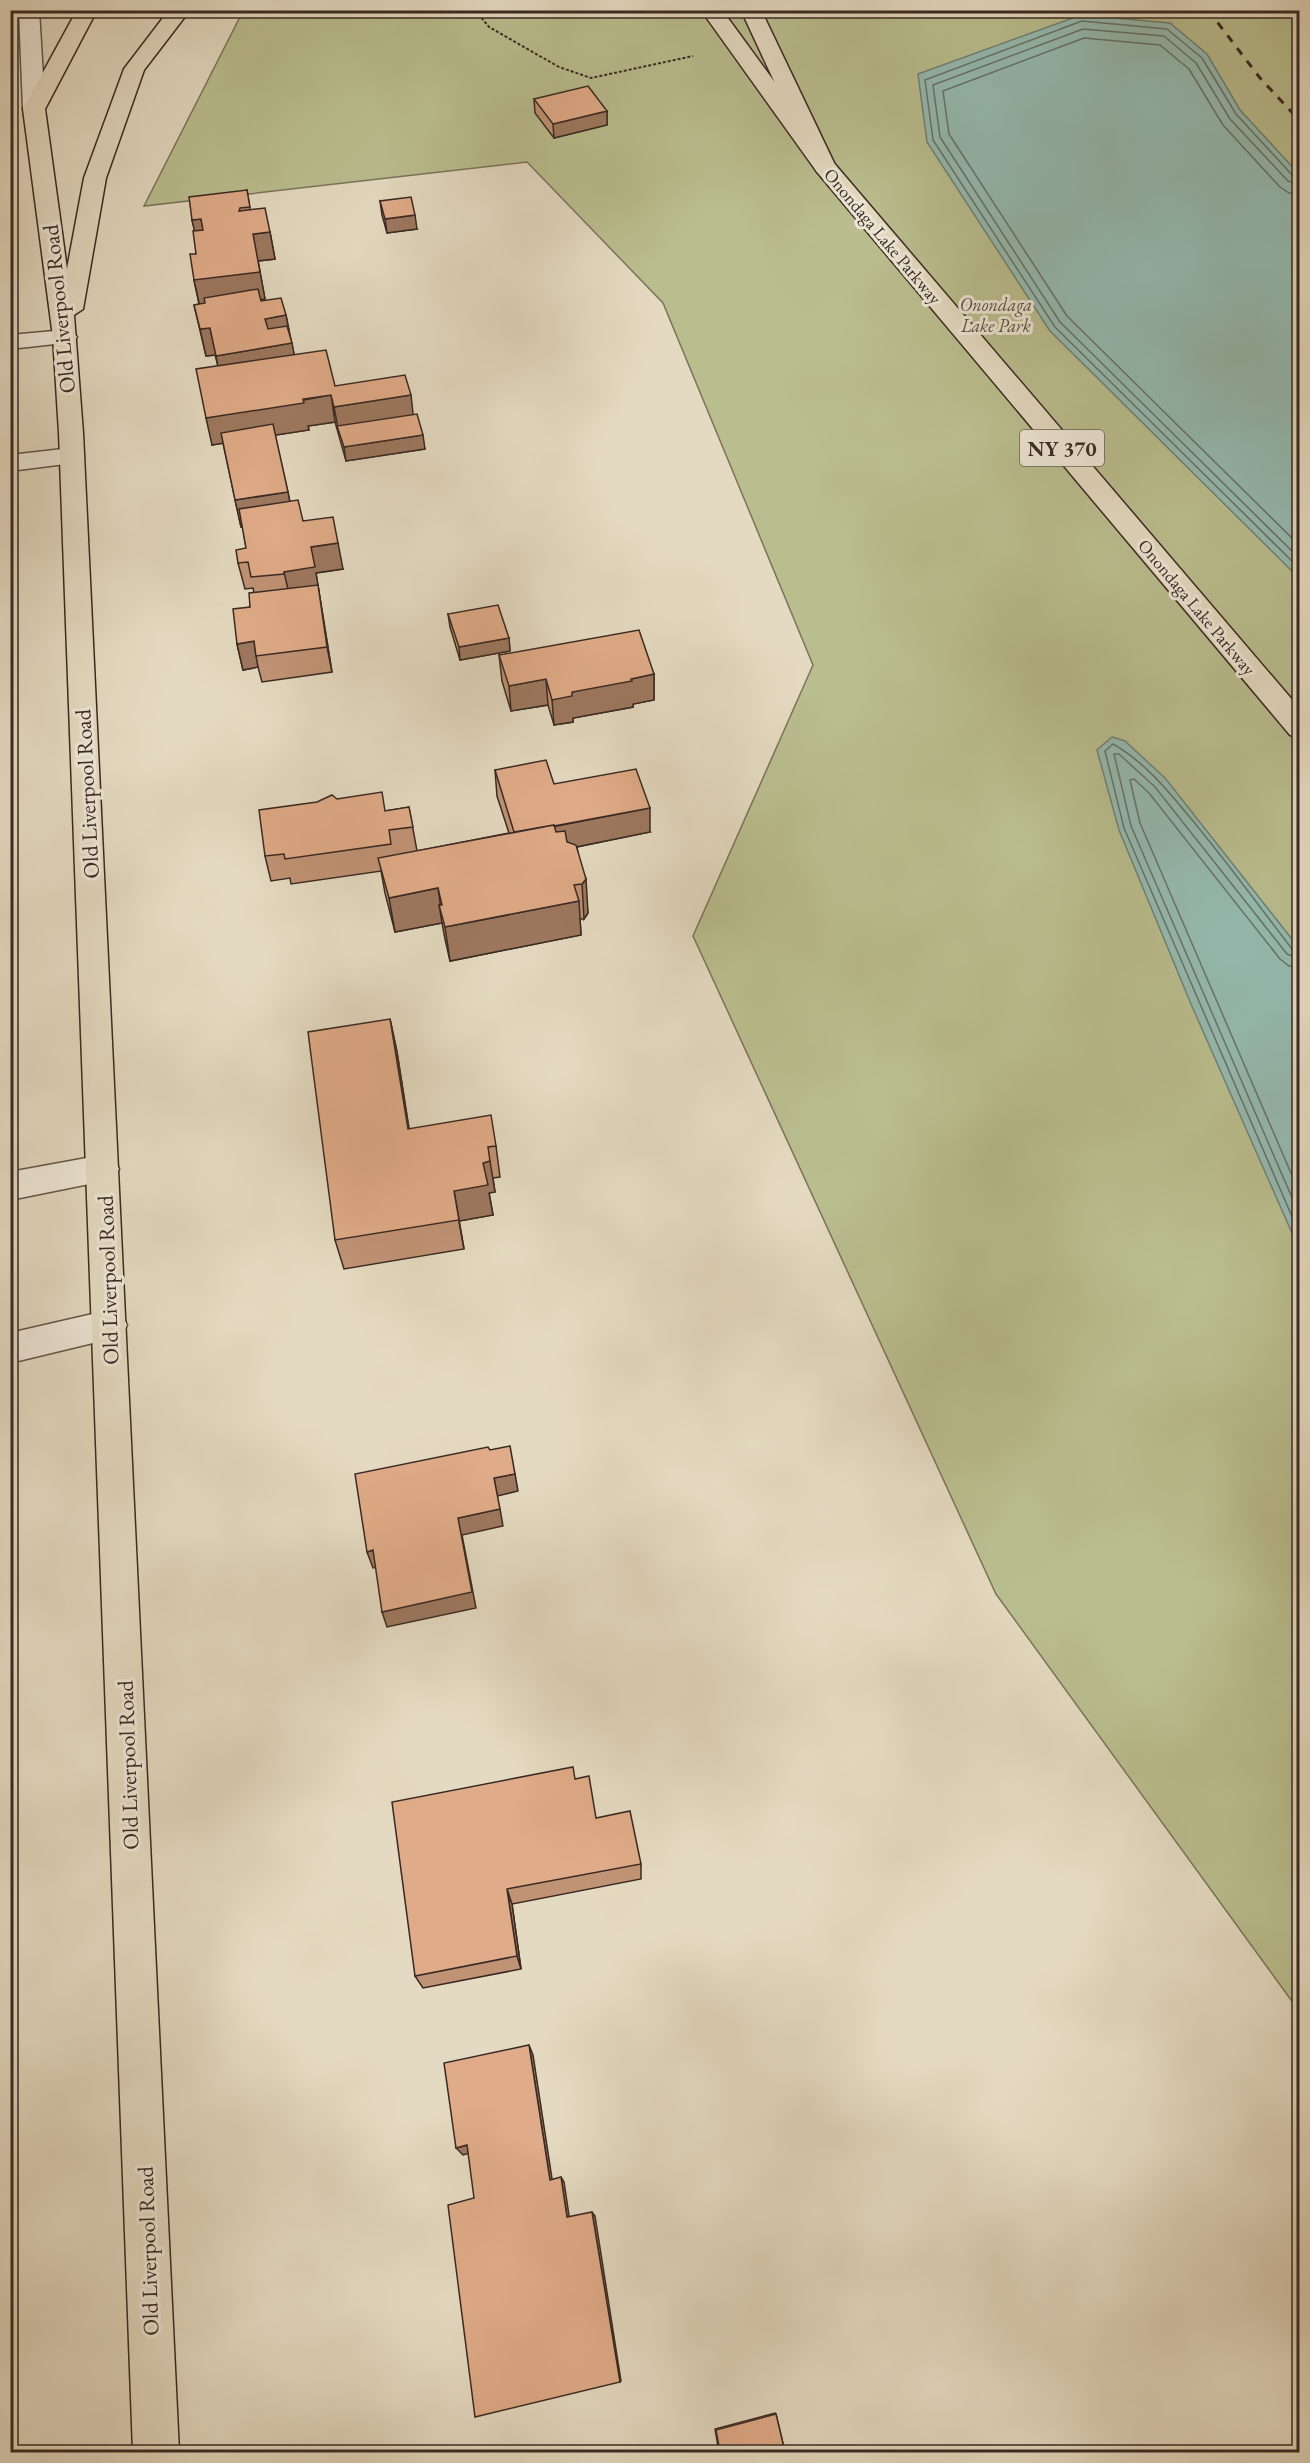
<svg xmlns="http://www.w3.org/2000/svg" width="1310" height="2463" viewBox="0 0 1310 2463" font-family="'EB Garamond',serif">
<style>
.green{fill:#babe8f;stroke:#7a7459;stroke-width:1.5}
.water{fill:#95bbb1;stroke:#708178;stroke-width:1.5}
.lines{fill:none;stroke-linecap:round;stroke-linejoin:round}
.shore{stroke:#67726a;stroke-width:1.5}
.minor-casing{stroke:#64554a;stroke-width:3}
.major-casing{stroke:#392923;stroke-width:3}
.highway-casing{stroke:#392923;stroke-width:3}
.path{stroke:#392923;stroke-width:2;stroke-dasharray:3 2;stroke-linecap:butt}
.minor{fill:#ede7d7;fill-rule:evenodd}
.major{fill:#e4dac1;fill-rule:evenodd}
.highway{fill:#e4dac1;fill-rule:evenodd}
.rail{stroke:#392923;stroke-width:3;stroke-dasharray:8 8;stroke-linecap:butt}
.wall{fill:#c19375;stroke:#392923;stroke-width:1.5}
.shaded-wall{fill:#9d785f;stroke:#392923;stroke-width:1.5}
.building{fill:#e0ab88;stroke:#392923;stroke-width:1.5}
.labels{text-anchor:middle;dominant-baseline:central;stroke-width:6;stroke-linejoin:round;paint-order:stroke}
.far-street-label{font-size:18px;fill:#392923;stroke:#ede7d7}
.far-park-label{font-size:18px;font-style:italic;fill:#594e3e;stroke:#ede7d7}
.shield{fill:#ede7d7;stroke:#6f6259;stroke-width:1.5}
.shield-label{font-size:21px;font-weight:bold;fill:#392923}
.street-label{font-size:22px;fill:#392923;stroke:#ede7d7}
</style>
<rect width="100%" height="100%" fill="#e4dac1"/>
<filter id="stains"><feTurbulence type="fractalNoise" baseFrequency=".00333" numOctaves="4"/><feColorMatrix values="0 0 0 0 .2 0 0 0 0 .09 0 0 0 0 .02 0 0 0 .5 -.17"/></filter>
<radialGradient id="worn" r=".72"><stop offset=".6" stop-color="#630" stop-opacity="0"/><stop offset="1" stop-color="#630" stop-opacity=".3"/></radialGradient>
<path class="green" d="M243 11H1299V2011L996 1594 693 936 813 665 663 303 527 162 144 206Z"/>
<path class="water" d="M1081 15 1170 23 1207 54 1240 110 1299 174V578L1050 331 927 142 918 74Z
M1112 737 1125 741 1165 778 1299 948V1249L1191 1004 1119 830 1097 750Z"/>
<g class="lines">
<path class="shore" d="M1300 178 1293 176 1236 114 1202 58 1167 29 1082 21 925 80 933 140 1055 327 1300 569
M1300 185 1288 181 1230 119 1196 63 1164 36 1083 29 933 85 940 137 1060 322 1300 559
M1300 194 1289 193 1280 187 1223 125 1189 69 1160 45 1084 38 943 91 949 134 1067 316 1300 546
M1300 951 1292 949C1259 906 1227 862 1193 821 1169 792 1145 762 1113 744L1105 751 1124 828 1300 1235
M1300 959 1287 954 1155 787 1119 754H1114L1131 826 1300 1216
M1300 968 1289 966 1280 959 1149 793 1134 779 1130 780 1140 823 1300 1194"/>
<defs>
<path id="minor" d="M19 10H39L45 109 41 113H27L23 109Z
M65 330 73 332 77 337 73 342 10 349V335Z
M72 448 81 450 84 456 81 462 10 471V455Z
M103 1155 114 1159 119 1169 114 1179 10 1200V1172Z
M110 1310 122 1314 127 1325 122 1336 10 1363V1333Z"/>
<path id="major" d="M77 10H97L45 109 67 269 84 178 124 69 169 10H190L144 70 106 178 83 309 74 315 83 433 179 2452H133L59 433 53 337 23 109Z
M701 10H722L833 162 1300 709V738L1290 735 817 172Z"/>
<path id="highway" d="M741 10H761L836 167 833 172H817L814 167Z"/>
</defs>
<use href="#minor" class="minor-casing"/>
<use href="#major" class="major-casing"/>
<use href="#highway" class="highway-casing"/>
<path class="path" d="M475 10 489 27 559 67 591 78 693 56"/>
<use href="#minor" class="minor"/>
<use href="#major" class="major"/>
<use href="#highway" class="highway"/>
<path class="rail" d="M1208 10 1260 78 1300 121"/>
</g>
<path class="wall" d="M534 99 607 111V125L554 138 535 113Z
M247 190 250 210 270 232 275 259 258 261 265 299H260L261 301 286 315 294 355 335 386 413 415 425 449 346 461 335 422 308 426 309 430 275 435 290 502 303 521 343 569 316 573 332 672 262 682 258 667 243 670 237 644 254 593 253 588 245 589 238 563 246 548 243 527H241L223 443 212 445 218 366 215 355 206 356 194 305 199 304 194 280 196 254 195 231 192 220Z
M380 201 417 229 387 233 382 215Z
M448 614 509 638 510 651 460 660 450 627Z
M499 655 654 674V700L633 704V707L573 718V722L554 725 548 705 511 711 502 681Z
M495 770 554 784 650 832 577 847 588 913 584 919H580L581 935 450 961 445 939 442 923 395 932 385 893 381 871 291 884 290 878 271 881 265 856 337 799 385 811 409 807 417 851 509 833 497 796Z
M390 1019 397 1052 409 1129 496 1146 500 1177 493 1178 495 1192 489 1193 493 1215 459 1221 464 1249 344 1269 335 1240Z
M575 1779 596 1818 641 1864V1879L512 1904 521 1969 423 1988 415 1976Z
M775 2413 776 2414 785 2452H719L715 2429Z"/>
<path class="shaded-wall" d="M607 111V125L554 138 553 124Z
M415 215 417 229 387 233 385 219Z
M201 219 207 246 198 247 192 220Z
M270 232 275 259 258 261 265 299 200 307 194 280 253 234Z
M286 315 291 342 270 346 265 319Z
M210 328 216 355 206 356 200 329Z
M292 343 297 370 221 383 216 356Z
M331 395 335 422 308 426 309 430 212 445 206 418Z
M411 395 414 422 337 426 339 433 334 407Z
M423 435 425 449 346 461 344 447Z
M288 492 293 518 241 527 235 500Z
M338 543 343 569 316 573 332 672 327 647 290 598 284 572 311 547Z
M509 638 510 651 460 660 459 647Z
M254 641 256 656 258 667 243 670 237 644Z
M654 674V700L633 704V707L573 718V722L554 725 552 700 572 692Z
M546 679 548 705 511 711 509 686Z
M650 808V832L517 859 515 834Z
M586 879 588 913 584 919 582 884Z
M438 888 442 917 439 905 442 923 395 932 389 898Z
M579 901 581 935 450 961 445 927Z
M390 1019 397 1052 414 1160 408 1129Z
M490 1161 495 1192 489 1193 493 1215 459 1221 464 1249 454 1191 483 1163Z
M515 1474 518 1491 497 1496 494 1478Z
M500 1509 503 1526 462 1535 476 1608 387 1627 382 1612 458 1518Z
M373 1550 378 1567 373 1568 367 1552Z
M507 1889 512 1904 521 1969 517 1956Z
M529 2045 533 2055 553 2185 550 2180Z
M467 2145 473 2152 463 2155 456 2148Z
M561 2177 564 2182 570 2222 567 2217Z
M592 2212 595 2216 621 2381 620 2382Z"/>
<path class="building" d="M588 86 607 111 553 124 534 99Z
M247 190 250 207 240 208 239 211 265 208 270 232 253 234 260 272 194 280 190 254H196L193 231 203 230 201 219 192 220 189 197Z
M411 197 415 215 385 219 380 201Z
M258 289 261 301 281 298 286 315 265 319 268 329 287 326 292 343 216 356 210 328 200 329 194 305 205 303 204 298Z
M326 350 335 386 405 375 411 395 334 407 331 395 303 399 304 403 206 418 196 369Z
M417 414 423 435 344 447 337 426Z
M273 424 288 492 235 500 221 433Z
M298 500 303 521 333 517 338 543 311 547 315 567 284 572V574L251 577 248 562 238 563 236 550 246 548 239 509Z
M318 585 327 647 256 656 254 641 237 644 233 609 250 607 249 593Z
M498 605 509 638 459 647 448 614Z
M639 630 654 674 631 679 632 681 572 692V696L552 700 546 679 509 686 499 655Z
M546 760 554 784 636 769 650 808 554 826V825L514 832 495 770Z
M382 792 385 811 409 807 413 827 389 830 391 844 285 859 284 854 265 856 259 810 317 802 332 795 337 799Z
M554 825 556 832 565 831 567 842 576 845 586 879 582 884 574 885 579 901 445 927 439 905H442L438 888 389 898 378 858Z
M390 1019 408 1129 491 1115 496 1146 488 1147 490 1161 483 1163 488 1185 454 1191 459 1220 335 1240 308 1032Z
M510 1446 515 1474 494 1478 500 1509 458 1518 472 1592 382 1612 373 1550 367 1552 355 1474 488 1447 490 1450Z
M573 1767 575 1779 589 1776 596 1818 630 1811 641 1864 507 1889 517 1956 415 1976 392 1802Z
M529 2045 550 2180 561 2177 567 2217 592 2212 620 2382 475 2417 448 2205 474 2198 467 2145 456 2148 444 2063Z
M776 2414 785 2452H720L716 2430Z"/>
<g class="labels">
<g class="far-street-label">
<text transform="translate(883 236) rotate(50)">Onondaga Lake Parkway</text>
<text transform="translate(1197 607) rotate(50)">Onondaga Lake Parkway</text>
</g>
<g class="far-park-label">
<text x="996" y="304">Onondaga<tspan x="996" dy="21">Lake Park</tspan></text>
</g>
<rect class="shield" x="1020" y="430" width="84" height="36" rx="4.5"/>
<g class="shield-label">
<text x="1062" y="448">NY 370</text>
</g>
<g class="street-label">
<text transform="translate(59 309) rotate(-96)">Old Liverpool Road</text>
<text transform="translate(87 794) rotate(-93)">Old Liverpool Road</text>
<text transform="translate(108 1280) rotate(-92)">Old Liverpool Road</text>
<text transform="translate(128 1765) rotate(-92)">Old Liverpool Road</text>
<text transform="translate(148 2251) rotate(-92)">Old Liverpool Road</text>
</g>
</g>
<rect width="1310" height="2463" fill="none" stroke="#e4dac1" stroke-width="36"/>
<rect x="12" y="12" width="1286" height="2439" fill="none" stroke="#392923" stroke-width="3"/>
<rect x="18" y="18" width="1274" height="2427" fill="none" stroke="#392923" stroke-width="1.5"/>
<rect width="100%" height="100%" filter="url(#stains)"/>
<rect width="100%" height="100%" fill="url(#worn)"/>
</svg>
